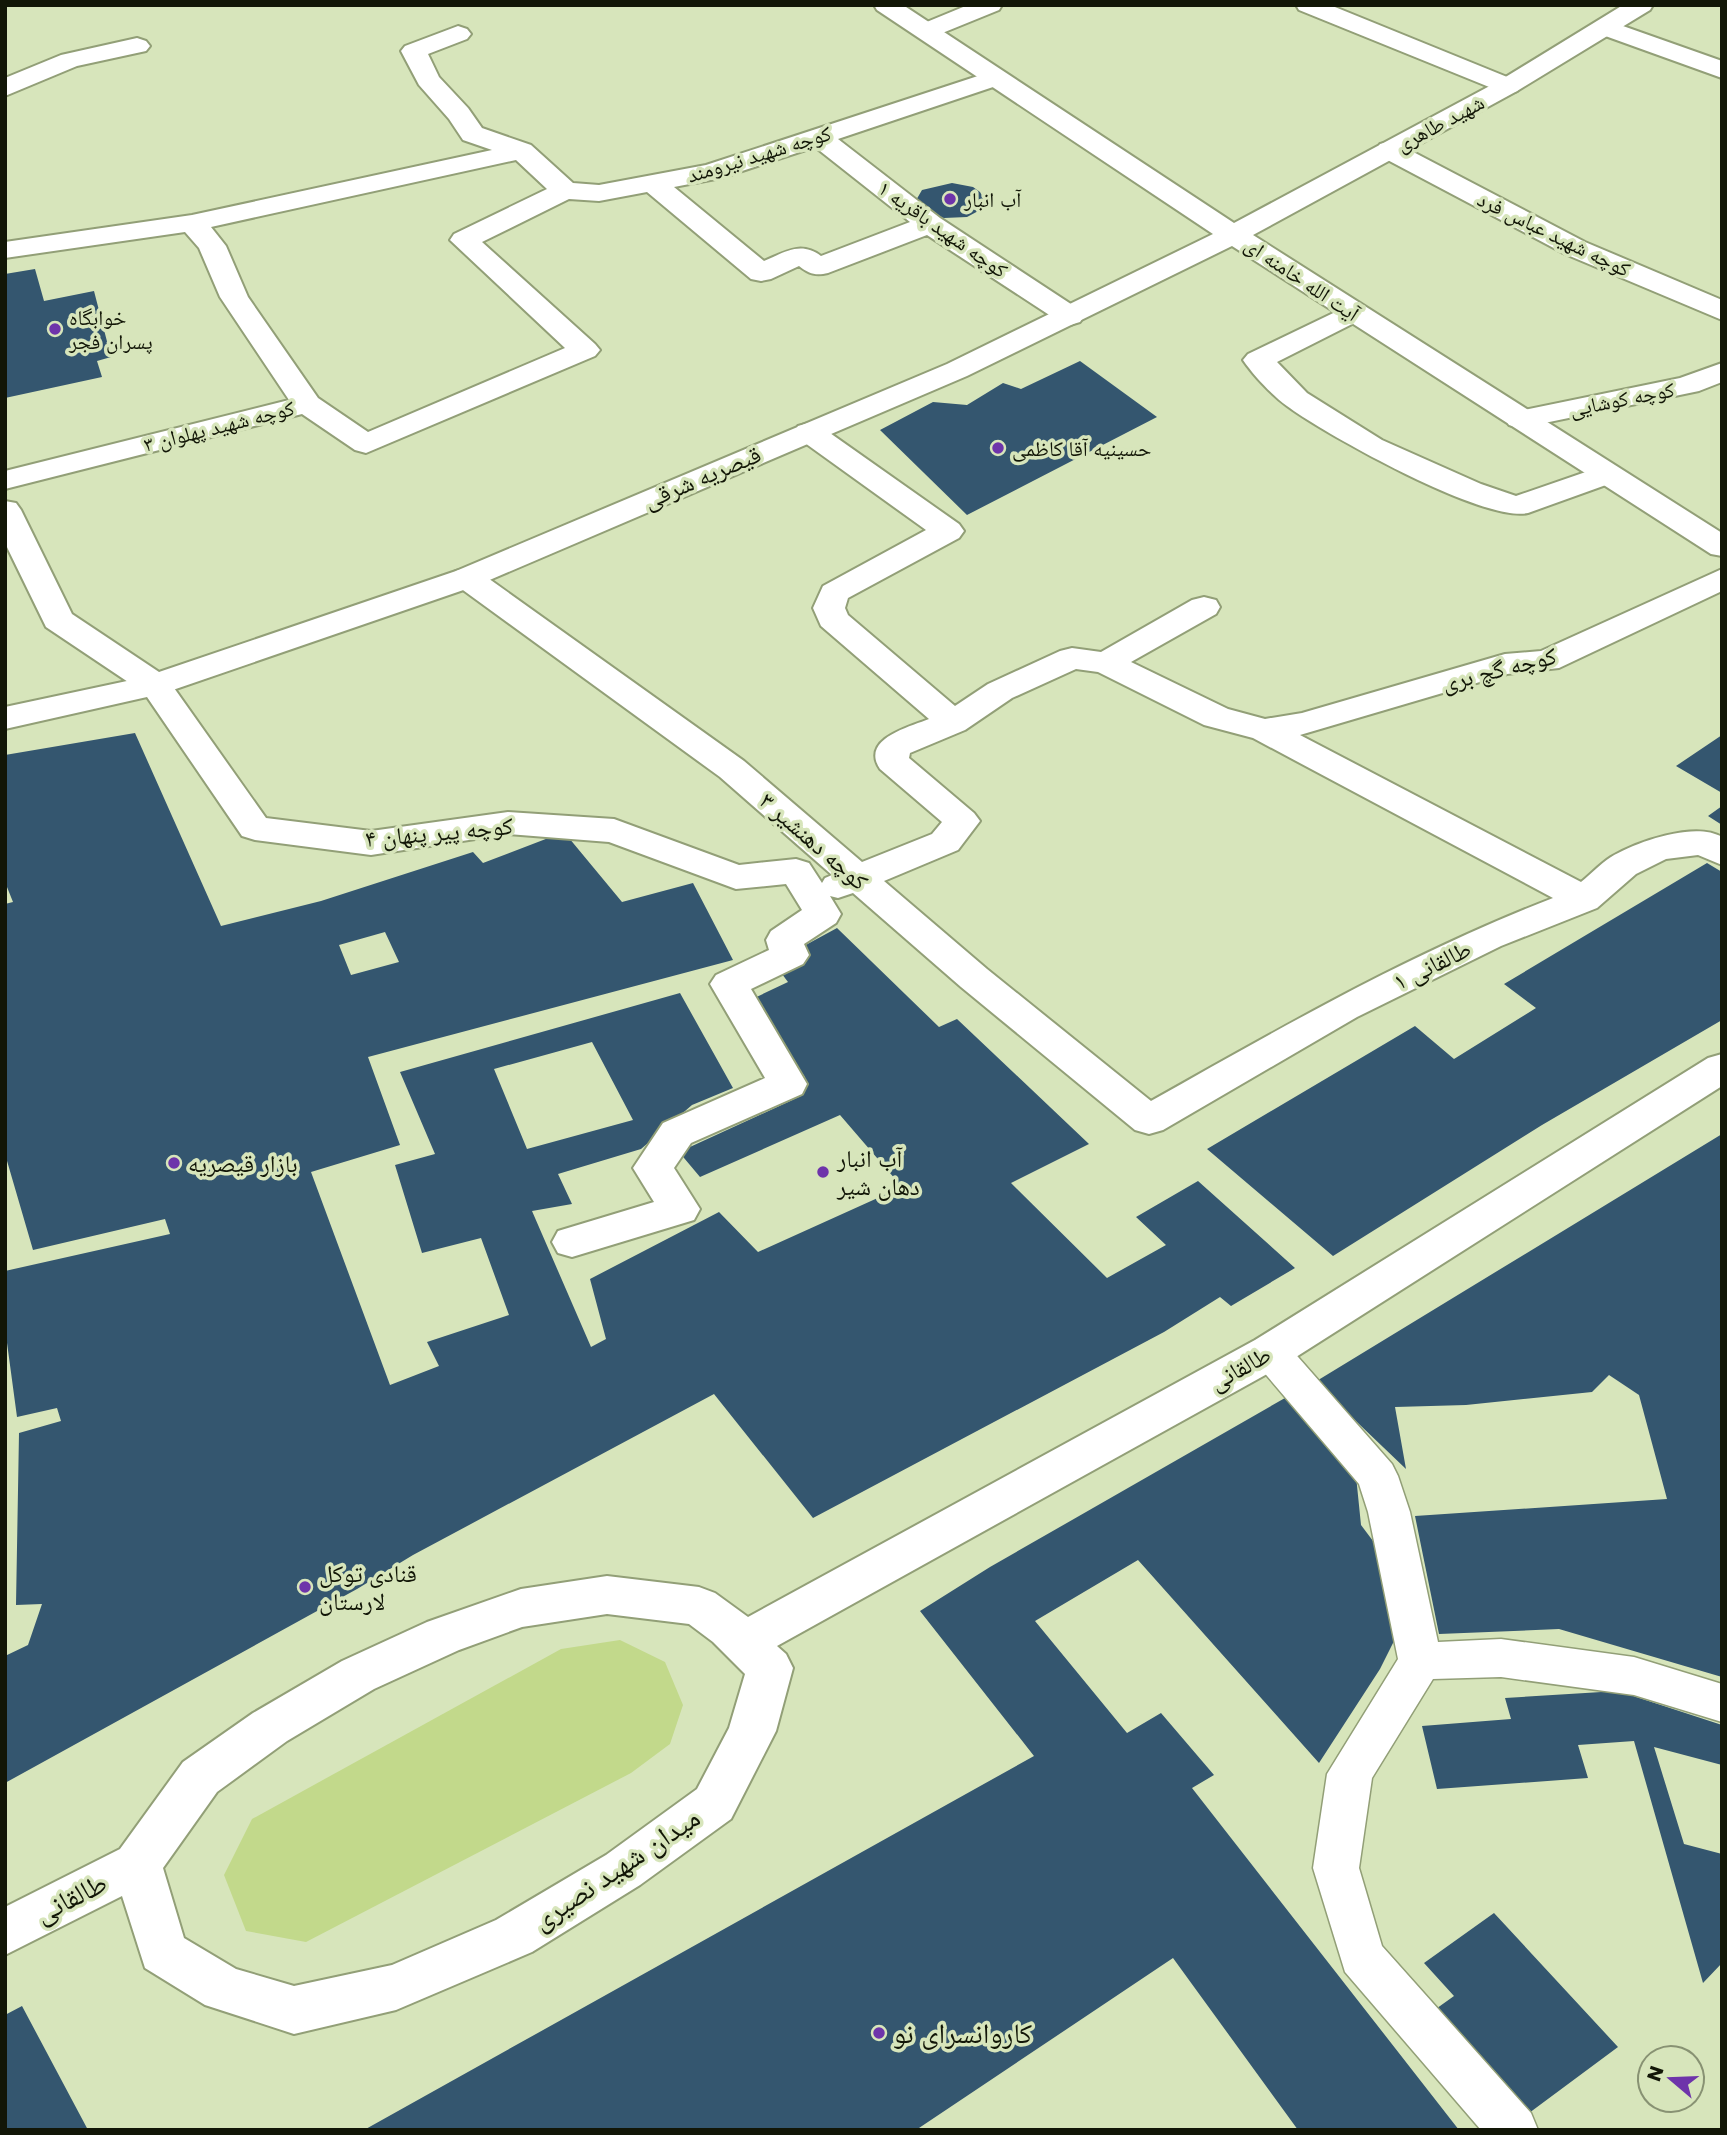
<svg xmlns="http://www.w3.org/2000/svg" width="1727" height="2135" viewBox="0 0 1727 2135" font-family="Poppins,'Noto Naskh Arabic',sans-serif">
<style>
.green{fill:#c2d98b}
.building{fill:#34566f;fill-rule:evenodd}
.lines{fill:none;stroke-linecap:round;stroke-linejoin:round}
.service-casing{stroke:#929f77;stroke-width:3}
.minor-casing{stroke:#929f77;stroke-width:4}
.secondary-casing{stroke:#929f77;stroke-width:4}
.service{fill:#fff;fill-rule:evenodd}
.minor{fill:#fff;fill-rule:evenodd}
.secondary{fill:#fff;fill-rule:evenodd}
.poi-dot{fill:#6e34aa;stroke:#d7e5bb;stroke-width:2.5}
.labels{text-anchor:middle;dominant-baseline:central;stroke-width:7;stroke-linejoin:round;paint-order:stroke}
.far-street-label{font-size:21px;fill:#121607;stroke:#d7e5bb}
.far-poi-label{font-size:21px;fill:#121607;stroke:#d7e5bb;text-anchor:start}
.street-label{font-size:24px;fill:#121607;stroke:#d7e5bb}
.poi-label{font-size:24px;fill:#121607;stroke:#d7e5bb;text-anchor:start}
.near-street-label{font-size:28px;fill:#121607;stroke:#d7e5bb}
.near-poi-label{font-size:28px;fill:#121607;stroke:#d7e5bb;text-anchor:start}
</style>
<rect width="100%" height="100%" fill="#d7e5bb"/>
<path class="green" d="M620 1640 665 1662 683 1705 670 1744 631 1773 306 1942 246 1931 224 1875 252 1819 561 1649Z"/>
<path class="building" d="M952 183 973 187 980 192 986 203 982 209 967 217 944 218 933 216 915 202 922 190Z
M35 269 44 301 94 291 111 357 97 361 102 377 5 398V274Z
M1080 361 1157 417 967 515 880 430 933 402 967 405 1003 383 1021 389Z
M135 733 221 926 321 901 473 852 483 863 564 832 622 902 693 883 733 960 368 1057 400 1145 311 1172 390 1385 439 1366 427 1342 509 1315 481 1238 422 1253 395 1165 435 1154 400 1072 680 993 733 1088 692 1105 641 1149 558 1174 572 1204 532 1211 591 1347 606 1339 590 1279 719 1212 758 1252 902 1187 840 1115 700 1177 679 1152 801 1096 805 1077 748 1001 788 982 779 970 802 947 837 928 939 1027 957 1019 1089 1144 1011 1183 1107 1278 1166 1245 1136 1217 1198 1181 1295 1268 1231 1306 1220 1297 1164 1332 813 1518 714 1394 413 1555 357 1589 5 1783V1656L28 1645 42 1604 16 1605 19 1433 61 1421 57 1408 17 1417 5 1328V1271L170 1234 165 1219 33 1250 5 1154V904L13 902 5 882V755ZM385 932 399 962 351 975 339 945ZM592 1042 633 1120 527 1149 494 1069Z
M1722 735V793L1676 766Z
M1722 806V825L1708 816Z
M1707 863 1722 872V1020L1542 1125 1333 1256 1207 1149 1415 1026 1454 1059 1536 1008 1504 984Z
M1722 1134V1677L1559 1629 1439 1634 1415 1516 1667 1499 1639 1395 1609 1375 1592 1392 1466 1405 1395 1407 1406 1469 1315 1382Z
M1292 1394 1355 1466 1361 1525 1385 1557 1396 1637 1380 1669 1319 1763 1138 1560 1035 1621 1127 1733 1161 1713 1214 1775 1192 1788 1459 2130H1298L1173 1958 916 2130H364L1034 1756 920 1611 990 1567Z
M1618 1691 1722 1725V1765L1654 1747 1684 1844 1722 1854V1963L1703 1983 1634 1741 1578 1745 1588 1778 1437 1789 1422 1726 1511 1719 1505 1698Z
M1494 1913 1618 2047 1525 2116 1433 2011 1454 1996 1424 1963Z
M22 2006 88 2130H5V2015Z"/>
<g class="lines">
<defs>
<path id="service" d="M1270 1336 1284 1341 1392 1464 1398 1476 1410 1512 1438 1642 1501 1639 1634 1657 1722 1684V1722L1634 1695 1501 1677 1433 1679 1372 1778 1359 1868 1382 1946 1531 2113 1538 2130H1481L1345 1972 1313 1868 1327 1774 1398 1659 1368 1512 1359 1484 1256 1363 1250 1352 1256 1341Z"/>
<path id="minor" d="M968 5H1002L999 10 935 36 926 39 917 36 913 31 917 26Z
M1296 5H1330L1517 81 1521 86 1517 91 1508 94 1499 91 1299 10Z
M1606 20 1722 61V78L1597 33 1593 28 1597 23Z
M458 26 467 29 471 34 467 39 428 54 439 77 468 108 482 128 531 145 573 183 599 185 706 165 987 73 996 70 1005 73 1009 78 1005 83 838 139 940 218 1080 310 1084 316 1080 322 1070 325 1060 322 927 235 828 273C816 276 809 274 799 266L771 279 761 281 751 279 647 192 599 201 569 199 482 242 595 344 600 350 595 356 366 453 355 450 302 414 5 489V471L289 400 220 297 199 248 185 232 5 258V242L192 215 492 150 463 140 449 119 419 85 401 51 405 46ZM815 147 910 222 821 256C801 241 785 252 764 261L674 187 721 178ZM516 160 547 189 454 234 450 240 565 348 368 432 318 398 248 297 226 246 211 227Z
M137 38 146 41 150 46 146 51 77 66 5 96V78L61 55Z
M1389 142 1398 144 1585 242 1722 300V320L1565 254 1380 156 1376 150 1380 144Z
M1352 304 1362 307 1366 313 1362 319 1277 362 1307 393 1382 440 1481 484 1516 496 1606 465 1617 467 1621 474 1617 481 1528 513C1485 523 1326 435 1287 406 1272 395 1254 376 1243 360L1248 354Z
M1722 363V382L1699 391 1520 428 1509 425 1505 419 1509 413 1680 378Z
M809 423 820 426 959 524 964 531 959 538 848 598 845 608 848 615 955 706 988 684 1060 651 1072 648 1101 652 1192 600 1204 597 1216 600 1220 607 1216 614 1131 662 1228 709 1265 719 1302 713 1505 654 1541 651 1722 569V591L1559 668 1507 674 1300 735 1581 882C1591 874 1600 864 1611 857 1636 842 1695 821 1722 837V865L1698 855 1666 859 1636 874 1597 908 1501 946 1357 1017 1163 1130 1149 1134 1135 1130 961 987 853 893 838 898 830 896 841 914 836 923 804 944 809 955 803 964 751 989 807 1084 802 1094 691 1143 674 1168 700 1209 694 1220 572 1257 558 1253 552 1242 558 1231 654 1202 633 1168 663 1123 765 1078 710 984 716 975 769 950 766 940 771 931 802 910 786 884 736 889 609 842 508 834 371 855 255 840 242 836 147 697 5 729V707L155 675 167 678 266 818 371 831 508 812 614 819 739 865 796 859 809 863 822 883 825 878 832 875 720 777 456 585 451 578 456 571 467 568 478 571 744 761 862 862 932 834 942 822 880 769C860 739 909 727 929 719L821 626 813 608 823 586 926 530 798 438 794 432 798 426ZM1076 669 1098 672 1204 725 1253 738 1553 898C1411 953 1284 1026 1151 1101L987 969 884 881 958 850 980 821 974 813 909 758 910 753 965 730 1012 698Z"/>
<path id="secondary" d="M874 5H903L1234 223 1499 81 1623 5H1653L1650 10 1517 91 1253 235 1722 533V556L1711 554 1232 246 967 376 478 585 167 692 155 695 143 692 46 627 5 543V501L16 503 21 510 72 614 159 672 456 571 947 364 1213 234 877 10Z
M1722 1054V1086L1285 1364 777 1646 786 1654 793 1668 776 1731 731 1819 640 1885 532 1952 396 2010 294 2034 205 2005 145 1968 122 1896 5 1955V1907L120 1849 183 1762 253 1713 342 1661 427 1622 521 1589 607 1576 699 1587 715 1593 748 1617 1255 1340 1708 1058ZM607 1614 689 1624 713 1642 745 1674 729 1728 697 1789 606 1855 496 1920 392 1965 294 1986 236 1969 184 1938 163 1868 217 1792 287 1741 374 1689 459 1650 522 1627Z"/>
</defs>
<use href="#service" class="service-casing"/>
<use href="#minor" class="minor-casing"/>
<use href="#secondary" class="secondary-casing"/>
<use href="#service" class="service"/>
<use href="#minor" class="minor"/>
<use href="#secondary" class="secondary"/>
</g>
<g class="poi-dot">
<circle cx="950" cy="199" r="7"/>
<circle cx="55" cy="329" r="7"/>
<circle cx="998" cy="448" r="7"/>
<circle cx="174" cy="1163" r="7"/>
<circle cx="823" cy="1172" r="7"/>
<circle cx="305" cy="1587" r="7"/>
<circle cx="879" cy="2033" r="7"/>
</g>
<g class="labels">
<g class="far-street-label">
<text transform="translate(1440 123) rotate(-28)">شهید طاهری</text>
<text transform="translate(759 154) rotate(-17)">کوچه شهید نیرومند</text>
<text transform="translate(943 229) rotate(35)">کوچه شهید باقریه ۱</text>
<text transform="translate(1554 234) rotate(26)">کوچه شهید عباس فرد</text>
<text transform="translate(1302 279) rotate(34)">آیت الله خامنه ای</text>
<text transform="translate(1622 399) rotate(-11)">کوچه کوشایی</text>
<text transform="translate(219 426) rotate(-14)">کوچه شهید پهلوان ۳</text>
</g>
<g class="far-poi-label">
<text x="964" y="199">آب انبار</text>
<text x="69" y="317">خوابگاه<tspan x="69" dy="24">پسران فجر</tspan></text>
<text x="1012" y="448">حسینیه آقا کاظمی</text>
</g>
<g class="street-label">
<text transform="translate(702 477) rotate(-23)">قیصریه شرقی</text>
<text transform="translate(1499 669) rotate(-14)">کوچه گچ بری</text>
<text transform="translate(439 832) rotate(-5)">کوچه پیر پنهان ۴</text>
<text transform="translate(814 841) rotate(41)">کوچه دهنشیر ۳</text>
<text transform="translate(1432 965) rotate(-26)">طالقانی ۱</text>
<text transform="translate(1240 1368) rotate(-29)">طالقانی</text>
</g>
<g class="poi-label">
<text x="837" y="1158">آب انبار<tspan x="837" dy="28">دهان شیر</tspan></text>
<text x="188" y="1163">بازار قیصریه</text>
<text x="319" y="1573">قنادی توکل<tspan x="319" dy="28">لارستان</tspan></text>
</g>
<g class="near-street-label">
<text transform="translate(616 1869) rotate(-34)">میدان شهید نصیری</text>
<text transform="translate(71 1898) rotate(-27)">طالقانی</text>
</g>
<g class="near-poi-label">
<text x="893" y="2033">کاروانسرای نو</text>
</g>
</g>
<rect width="1727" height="2135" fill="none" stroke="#121607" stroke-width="14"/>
<g transform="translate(1671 2079) rotate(289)"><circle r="33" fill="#d7e5bb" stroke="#889273" stroke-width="2"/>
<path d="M0-5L12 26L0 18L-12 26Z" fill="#6e34aa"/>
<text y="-10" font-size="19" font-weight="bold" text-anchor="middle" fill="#121607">N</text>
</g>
</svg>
